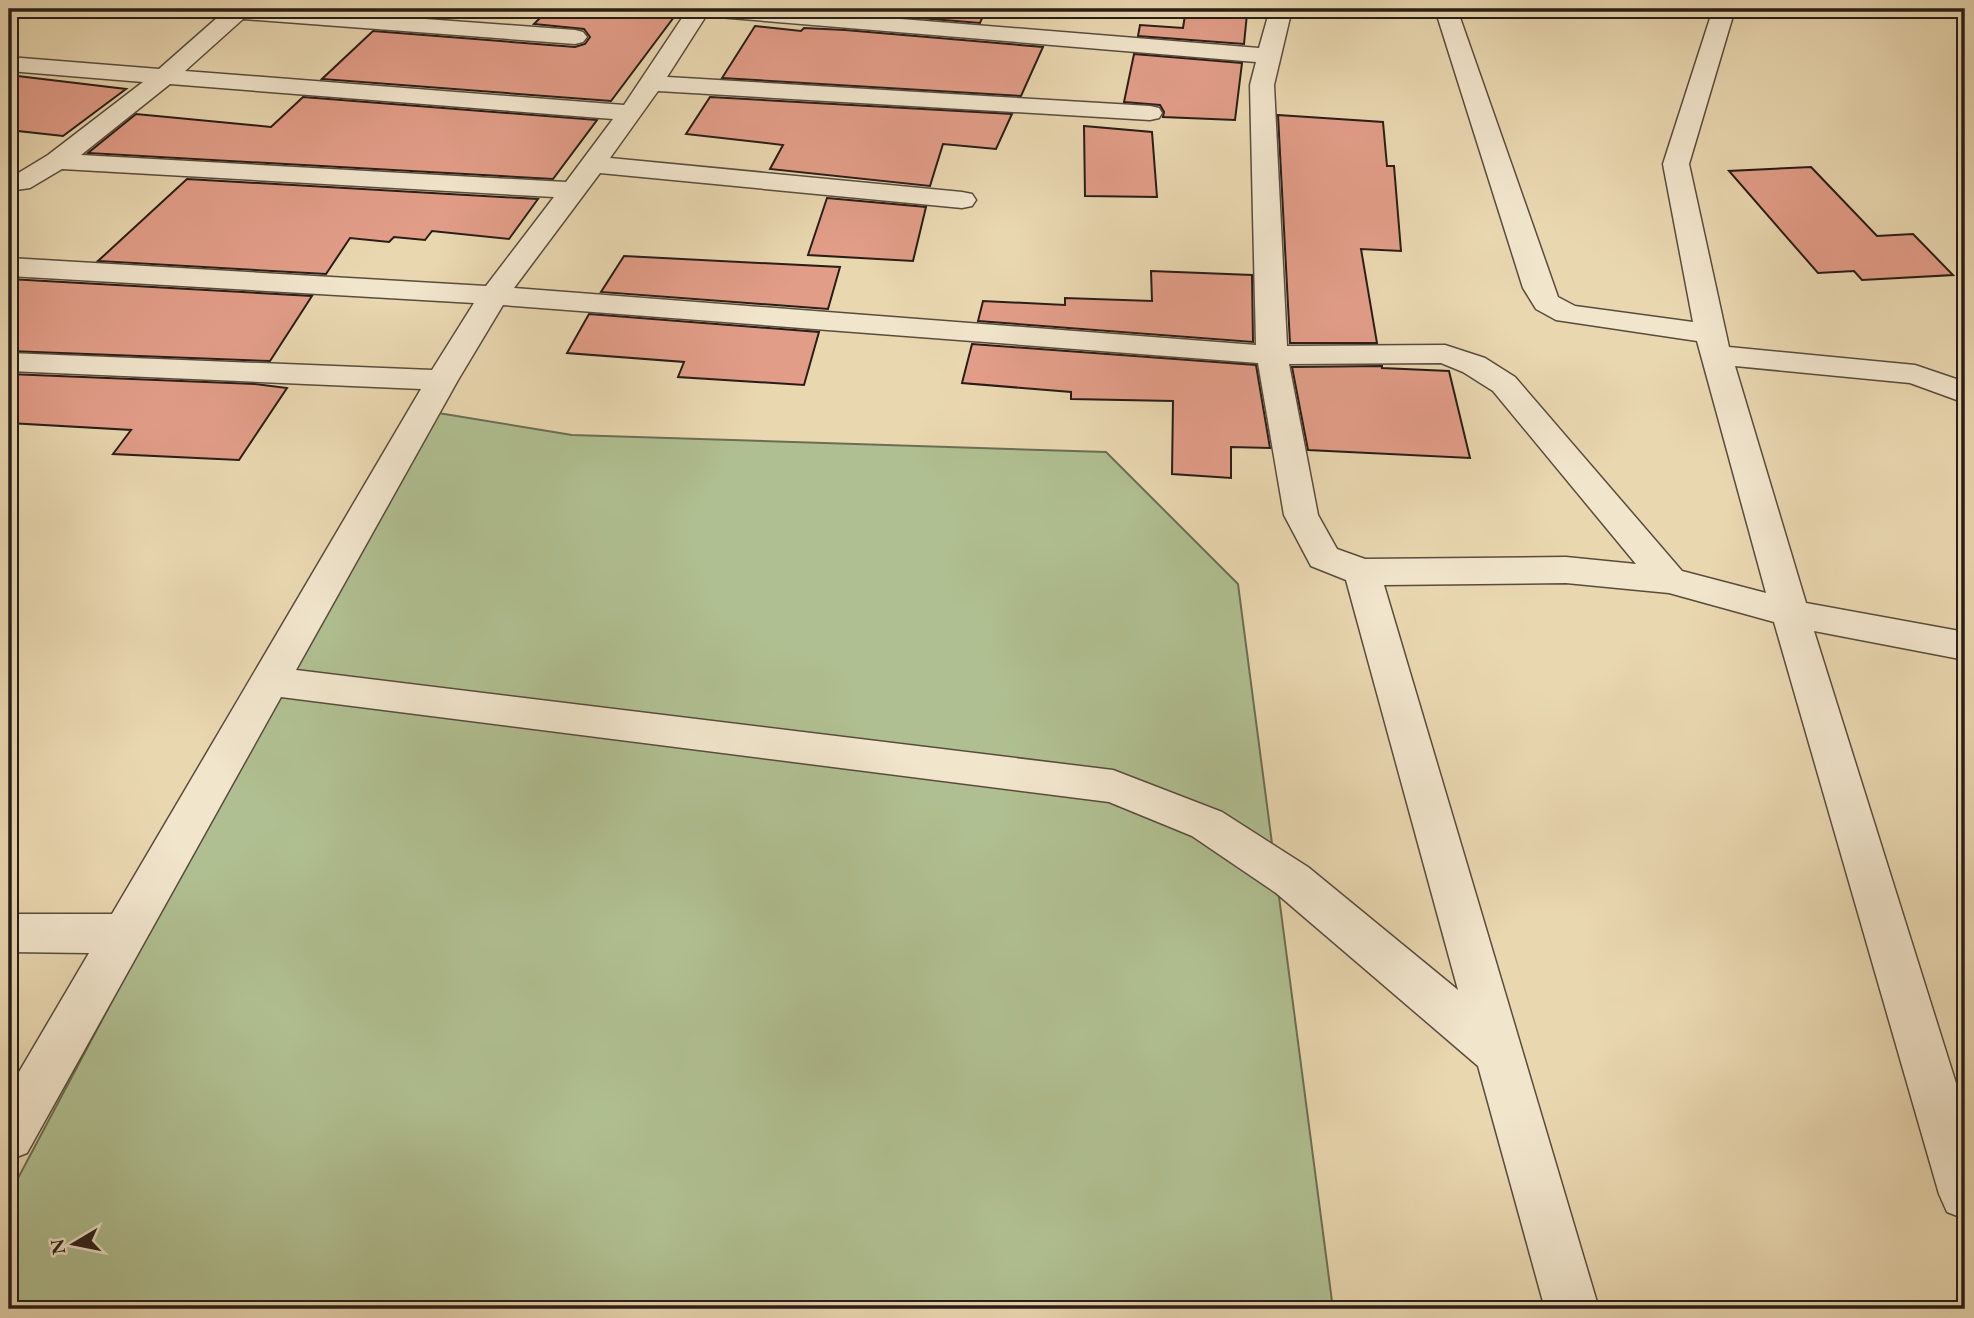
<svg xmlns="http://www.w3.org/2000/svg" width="1974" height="1318" viewBox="0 0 1974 1318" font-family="'EB Garamond',serif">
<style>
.green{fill:#b0bf91;stroke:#6c6e54;stroke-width:2}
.building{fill:#e29d88;stroke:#291d17;stroke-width:2}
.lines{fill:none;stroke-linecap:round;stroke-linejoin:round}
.street-casing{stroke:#594c3d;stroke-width:3}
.street{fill:#f1e5cc;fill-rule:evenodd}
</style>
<rect width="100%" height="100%" fill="#e9d7b0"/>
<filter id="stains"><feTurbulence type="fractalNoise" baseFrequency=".00286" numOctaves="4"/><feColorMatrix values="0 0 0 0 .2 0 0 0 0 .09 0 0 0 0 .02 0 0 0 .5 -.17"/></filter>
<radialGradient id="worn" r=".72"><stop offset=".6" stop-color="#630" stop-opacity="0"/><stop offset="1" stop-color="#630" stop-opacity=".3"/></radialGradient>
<path class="green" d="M426 411 572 435 1106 452 1238 584 1333 1309H9V1195Z"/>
<path class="building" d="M549 9H680L611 101 322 79 373 31 575 47 585 44 590 37 584 29 534 24Z
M860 9H986L980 23 857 13Z
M1186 9 1247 14 1244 44 1138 36 1140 25 1183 28Z
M755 26 801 31 804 28 845 30 1043 47 1021 96 722 78Z
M1134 54 1242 63 1235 120 1163 117 1164 112 1160 105 1124 102Z
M9 75 126 89 63 136 9 130Z
M303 97 597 120 553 179 88 153 136 114 271 127Z
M710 97 1012 114 996 149 943 144 930 186 770 169 783 145 686 134Z
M1278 115 1383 122 1387 166H1394L1401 251 1361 249 1377 343H1290Z
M1084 126 1152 132 1157 197 1085 196Z
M1811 167 1877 236 1913 234 1953 275 1862 280 1854 271 1818 273 1729 171Z
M187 179 538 199 509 239 432 231 425 240 394 237 389 242 350 238 326 274 98 261Z
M827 198 926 207 913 261 808 255Z
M624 256 840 267 828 309 601 292Z
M1151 271 1252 275 1253 342 978 321 983 301 1065 305V298L1152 301Z
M9 279 312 296 270 361 9 351Z
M589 314 819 332 804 385 678 377 684 362 567 353Z
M972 344 1256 365 1270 448 1231 447V478L1172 474 1173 401 1071 399V392L962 383Z
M1382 366V368L1449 371 1470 458 1308 450 1292 367Z
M9 374 255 384 287 388 239 460 113 454 131 430 9 423Z"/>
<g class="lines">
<defs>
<path id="street" d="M193 9H290L575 30 583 32 587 37 583 42 575 44 243 19 185 71 624 105 688 9H778L1259 48 1270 9H1292L1274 85 1287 346 1445 345 1485 358 1515 377 1682 571 1766 593 1697 341 1556 320 1536 309 1523 288 1435 9H1457L1558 297 1575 306 1693 322 1663 164 1713 9H1735L1689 164 1729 347 1915 365 1965 382V403L1910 383 1735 366 1806 603 1965 632V660L1814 631 1965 1112V1219L1947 1212 1939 1194 1774 622 1669 593 1566 583 1384 585 1599 1309H1545L1478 1066 1276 893 1192 836 1109 802 281 697 27 1153 9 1160V1089L89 953 9 952V914H112L421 389 9 371V353L432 370 474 303 9 276V258L486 286 554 197 62 169 30 188 9 191V175H15L48 155 143 82 9 71V57L159 69 218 17 196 14ZM706 16 1256 62 1250 85 1256 345 514 288 600 173 962 208 972 206 976 200 972 194 962 192 610 158 658 91 1150 120 1159 118 1162 113 1159 108 1150 106 667 77ZM170 84 613 119 566 182 81 155ZM503 305 1258 363 1284 515 1311 566 1346 580 1458 990 1308 867 1222 812 1113 770 296 670 458 380ZM1441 363 1463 372 1493 391 1636 564 1566 557 1365 559 1337 549 1318 515 1289 364Z"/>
</defs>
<use href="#street" class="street-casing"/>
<use href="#street" class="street"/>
</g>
<rect width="1974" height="1318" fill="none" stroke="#e9d7b0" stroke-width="35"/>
<rect x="10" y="10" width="1953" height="1297" fill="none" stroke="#291d17" stroke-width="3.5"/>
<rect x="18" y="18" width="1939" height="1283" fill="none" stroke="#291d17" stroke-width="2"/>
<g transform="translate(74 1244) rotate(260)" stroke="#f1e5cc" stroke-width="5" paint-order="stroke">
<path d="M0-5L12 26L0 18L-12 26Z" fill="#291d17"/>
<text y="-10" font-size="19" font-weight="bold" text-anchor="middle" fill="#291d17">N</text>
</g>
<rect width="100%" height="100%" filter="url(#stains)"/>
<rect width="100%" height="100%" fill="url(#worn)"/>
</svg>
